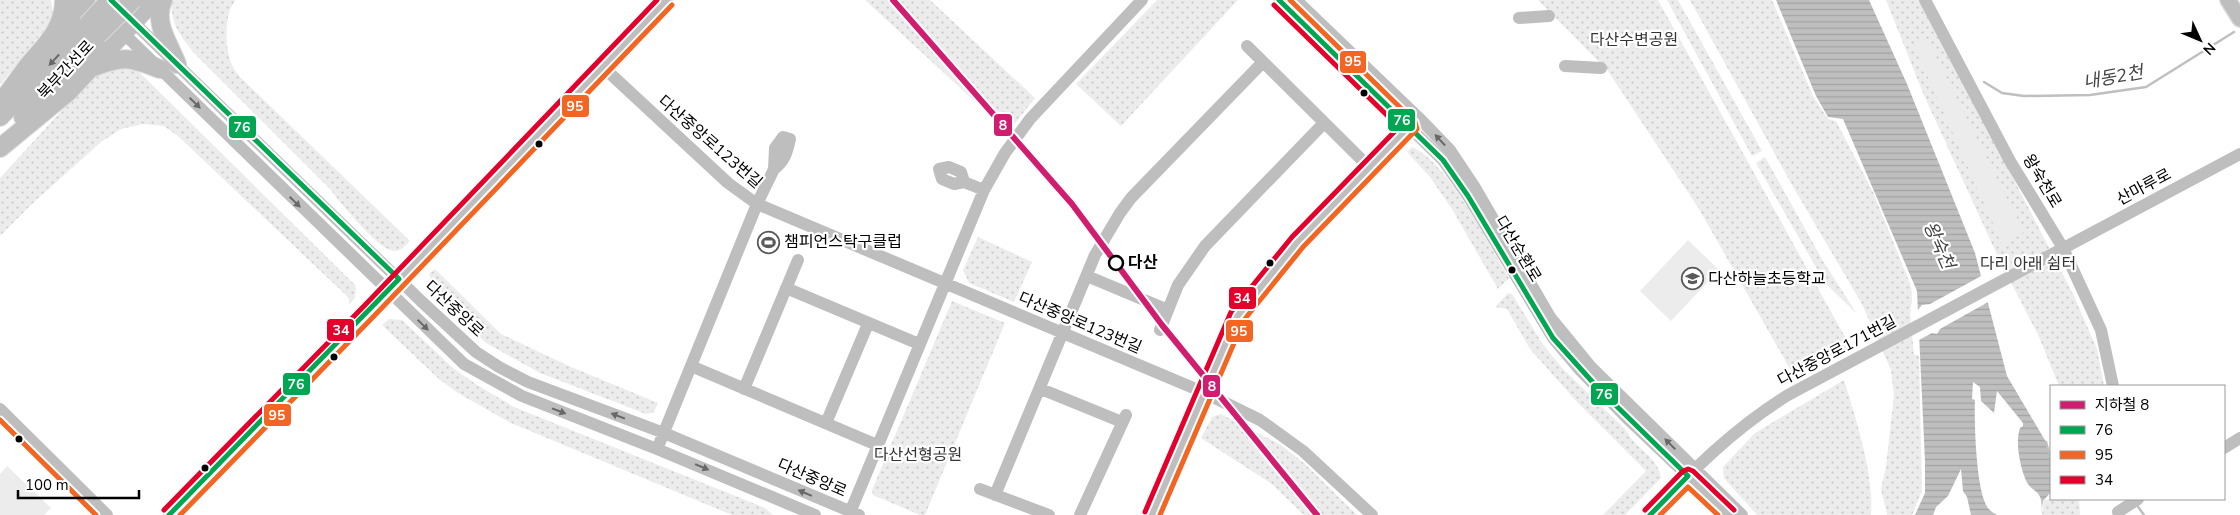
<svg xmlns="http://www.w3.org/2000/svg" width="2240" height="515" viewBox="0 0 2240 515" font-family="'Nunito Sans','Noto Sans KR',sans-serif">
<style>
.green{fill:url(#green-dots)}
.pitch{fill:#ececec}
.water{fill:url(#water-rules)}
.pier{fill:#fff}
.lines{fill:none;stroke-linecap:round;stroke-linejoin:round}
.stream{stroke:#bfbfbf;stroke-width:2.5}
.major-casing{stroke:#dbdbdb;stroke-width:18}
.highway-casing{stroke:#dbdbdb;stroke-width:20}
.minor{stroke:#bebebe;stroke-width:12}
.major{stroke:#bebebe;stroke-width:15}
.highway{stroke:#bebebe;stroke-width:18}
.highway-bridge-casing{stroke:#dbdbdb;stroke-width:20;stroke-linecap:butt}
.highway-bridge{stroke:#bebebe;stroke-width:18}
.bus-1-casing{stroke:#fff;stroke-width:9}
.bus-2-casing{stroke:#fff;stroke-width:9}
.bus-3-casing{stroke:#fff;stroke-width:9}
.bus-1{stroke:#00a651;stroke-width:5}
.bus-2{stroke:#f26522;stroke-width:5}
.bus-3{stroke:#e4002b;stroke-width:5}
.metro-1-casing{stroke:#fff;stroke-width:10}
.metro-1{stroke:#d11d70;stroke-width:6}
.oneway{fill:#686868}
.bus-dot{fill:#000;stroke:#fff;stroke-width:2}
.stop-dot{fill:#fff;stroke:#000;stroke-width:2.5}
.labels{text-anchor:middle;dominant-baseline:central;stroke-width:4.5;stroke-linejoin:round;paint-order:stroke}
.park-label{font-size:16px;fill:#333;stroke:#fff}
.street-label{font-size:16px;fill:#000;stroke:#fff}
.poi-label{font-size:16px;fill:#000;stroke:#fff;text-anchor:start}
.stop-label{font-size:16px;font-weight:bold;fill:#000;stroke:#fff;text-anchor:start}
.water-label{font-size:18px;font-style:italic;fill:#444;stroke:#fff}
.line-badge{stroke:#fff;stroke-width:2}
.badge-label{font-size:14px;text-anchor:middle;font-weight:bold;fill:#fff}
</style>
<defs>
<pattern id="green-dots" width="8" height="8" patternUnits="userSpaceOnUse" patternTransform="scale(1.25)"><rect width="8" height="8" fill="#ececec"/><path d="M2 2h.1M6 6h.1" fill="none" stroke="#c9c9c9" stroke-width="1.8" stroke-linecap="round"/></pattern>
<pattern id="water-rules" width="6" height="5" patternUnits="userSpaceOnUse" patternTransform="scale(1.25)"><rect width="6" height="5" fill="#bfbfbf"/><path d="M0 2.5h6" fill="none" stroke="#a2a2a2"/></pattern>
</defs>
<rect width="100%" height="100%" fill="#fff"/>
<path class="green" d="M0 0H51L54 18 0 85Z
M171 0H236C223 13 225 49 232 65 234 70 238 74 241 78L410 241C405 246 401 251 394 251 378 250 340 202 330 189L194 53C178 32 172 27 171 0Z
M865 0H930L1035 98 1008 132Z
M1157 0H1238L1121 126 1076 84Z
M1538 0H1658L1850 346 1794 376 1699 209 1608 71Z
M1667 0H1678L1762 151 1752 156Z
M1690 0H1772L1813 96 1828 119 1836 121 1873 192 1911 286 1912 299 1910 314 1914 355H1919L1922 491 1912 515H1887L1881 489 1886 467 1894 395 1891 370 1862 304 1792 185Z
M1886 0H1921L2074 296 2097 349 2104 386H2059L2039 337 1998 257 1923 93Z
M134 67 356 286 355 298 349 305V298L179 137 164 126 143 124 121 129 101 142 34 202 0 236V178L76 95 104 69Z
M1412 147C1448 162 1488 244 1509 278L1498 289 1452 209 1430 177 1407 152Z
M1765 157 1823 261 1857 314 1825 283 1756 163Z
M978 237 1032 262 1014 302 969 283 963 270Z
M435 269 501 334 571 367 658 403 654 412 646 414 540 373 486 343 472 330 468 320 432 285 429 274Z
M1508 293 1512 294 1542 343 1562 368 1626 430C1636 450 1658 456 1661 478L1625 515H1603L1646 471 1578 403 1530 349 1507 309 1495 307Z
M952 301 1005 323 925 515H920L873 495 872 490Z
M389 319 402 320 453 368 477 385 514 407 765 508 773 515H732L511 423 458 393 440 380 382 325Z
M1844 380C1856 419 1874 474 1871 515H1757L1724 478 1723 467 1755 433Z
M1221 414 1281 445 1305 464 1357 515H1304L1272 484 1201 438 1212 417Z
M2052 499H2079L2080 515H2042L2044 500Z"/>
<path class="pitch" d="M1927 39 2024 232 2003 246 1914 46Z
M1688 240 1719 270 1671 321 1640 291Z
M7 466 51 508 44 515H0V474Z"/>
<path class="water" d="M1776 0H1869L1907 84 1975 253 2007 376 2046 442 2051 460V492L2043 501 2041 515C2045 487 2031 495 2025 478 2020 465 2015 442 2020 428L2023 426V423L1997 391 1994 413 1981 401 1980 387 1973 382 1972 399 1975 400C1974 421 1976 493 1988 508 1990 511 1994 513 1997 515H1971L1967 497 1963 491 1961 469 1948 496 1936 507 1933 515H1915L1925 493V461L1917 291 1843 119 1828 117 1816 96Z"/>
<path class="pier" d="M1983 275 1990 301 1940 329 1937 334 1932 333 1917 341 1916 312 1922 305 1930 304Z"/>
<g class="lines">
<path class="stream" d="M1984 82 2002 93 2024 96 2090 95 2146 87 2234 32
M2046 442 2051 460
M2136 504 2144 515"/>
<defs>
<path id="major" d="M2228 0 2240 19"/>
<path id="highway" d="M163 0C153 23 169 43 177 64
M60 29 86 0
M94 67C124 55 131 58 160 69
M3 100C11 89 19 78 27 67 44 46 64 30 64 0
M0 117 87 25
M23 117 98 35
M0 148 68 92 154 0"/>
</defs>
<use href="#major" class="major-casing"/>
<use href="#highway" class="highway-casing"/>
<path class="minor" d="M1279 0 1443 160 1468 196 1553 338 1581 371 1629 420 1729 515
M1296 0 1419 118 1450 150 1474 186 1550 317 1591 367 1742 515
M1925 0 2010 161 2063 248 2101 330 2113 386
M128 17 421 301 476 352 499 367 528 382 664 433 859 515
M1519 18 1549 16
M118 28 464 364 522 396 657 449 815 515
M1247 46 1370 168
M1565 66 1601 68
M603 67 728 183 757 204 1203 392 1260 420 1303 451 1372 515
M964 182 961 172 949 167 939 169 942 179 954 184 964 182 984 190
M1087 276 1168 310
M786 288 919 344
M1160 330 1178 285 1205 246 1323 124
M691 366 877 445
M744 389 798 260
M1041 389 1122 422
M0 409 107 515
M826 423 868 324
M660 442 757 204 774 169 775 148 783 137 790 139C787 152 785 161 774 169
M2224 448 2240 438
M980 489 1049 515
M995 495 1095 255 1120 213 1131 198 1263 62
M2118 512 2138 499
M169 515 370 310 667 0
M849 515 984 190 1005 153 1030 119 1142 0
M1080 515 1126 415
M1152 515 1237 316C1285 247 1351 188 1410 127
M1650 515C1695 468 1732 430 1788 395L2240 154"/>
<use href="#major" class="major"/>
<use href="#highway" class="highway"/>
<defs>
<path id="highway-bridge" d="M87 25 110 0
M98 35 133 0"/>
</defs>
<use href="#highway-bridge" class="highway-bridge-casing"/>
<use href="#highway-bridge" class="highway-bridge"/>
<defs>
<path id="bus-1" d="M111 0 399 279 169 515
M1279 0 1443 160 1468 196 1553 338 1597 387 1688 476 1650 515"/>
<path id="bus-2" d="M0 420 96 515
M180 515 375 315 672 5
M1160 515 1244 320 1303 247 1417 129 1415 122 1290 0
M1660 515 1688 487 1718 515"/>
<path id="bus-3" d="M164 510 365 305 657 0
M1645 510 1683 471 1688 469 1693 471 1734 510
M1145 512 1231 312 1292 237 1399 127 1274 5"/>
</defs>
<use href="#bus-1" class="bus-1-casing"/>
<use href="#bus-2" class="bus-2-casing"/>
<use href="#bus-3" class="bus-3-casing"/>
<use href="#bus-1" class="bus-1"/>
<use href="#bus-2" class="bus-2"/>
<use href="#bus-3" class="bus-3"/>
<defs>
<path id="metro-1" d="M893 0 1072 204 1162 325 1317 515"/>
</defs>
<use href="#metro-1" class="metro-1-casing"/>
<use href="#metro-1" class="metro-1"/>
</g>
<defs><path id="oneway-solid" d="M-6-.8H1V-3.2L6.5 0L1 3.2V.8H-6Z" transform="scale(1.25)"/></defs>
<g class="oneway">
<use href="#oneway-solid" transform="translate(54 60) rotate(133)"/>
<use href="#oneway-solid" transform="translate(195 103) rotate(44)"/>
<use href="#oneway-solid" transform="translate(1440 140) rotate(-133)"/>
<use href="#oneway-solid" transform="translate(295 202) rotate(44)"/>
<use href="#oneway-solid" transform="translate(423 325) rotate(44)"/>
<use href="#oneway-solid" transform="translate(559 411) rotate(21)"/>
<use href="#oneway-solid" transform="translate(618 416) rotate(-159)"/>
<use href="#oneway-solid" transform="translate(1670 444) rotate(-135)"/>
<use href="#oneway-solid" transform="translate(702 467) rotate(23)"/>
<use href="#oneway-solid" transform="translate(805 493) rotate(-157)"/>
</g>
<defs>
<symbol id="stadium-ring" viewBox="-11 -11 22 22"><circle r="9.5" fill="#fff" stroke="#595959" stroke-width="1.5"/><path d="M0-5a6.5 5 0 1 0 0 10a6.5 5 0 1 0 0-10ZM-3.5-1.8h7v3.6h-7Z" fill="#595959"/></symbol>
<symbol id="school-ring" viewBox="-11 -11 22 22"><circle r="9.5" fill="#fff" stroke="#595959" stroke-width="1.5"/><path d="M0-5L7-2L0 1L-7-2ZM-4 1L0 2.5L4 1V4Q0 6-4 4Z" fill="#595959"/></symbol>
</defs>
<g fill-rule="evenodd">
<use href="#stadium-ring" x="756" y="230" width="25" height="25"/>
<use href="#school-ring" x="1680" y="266" width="25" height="25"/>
</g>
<g class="bus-dot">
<circle cx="1364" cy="93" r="4.5"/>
<circle cx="539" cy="144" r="4.5"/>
<circle cx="1270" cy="263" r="4.5"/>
<circle cx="1512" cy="270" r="4.5"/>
<circle cx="334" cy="357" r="4.5"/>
<circle cx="19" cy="439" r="4.5"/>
<circle cx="205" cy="468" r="4.5"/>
</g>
<circle class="stop-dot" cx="1116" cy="263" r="7"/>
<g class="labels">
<g class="park-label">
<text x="1634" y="40">다산수변공원</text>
<text x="2028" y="264">다리 아래 쉼터</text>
<text x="918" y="455">다산선형공원</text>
</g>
<g class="street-label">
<text transform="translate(66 70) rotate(-47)">북부간선로</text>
<text transform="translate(710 142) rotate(41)">다산중앙로123번길</text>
<text transform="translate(2042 181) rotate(59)">왕숙천로</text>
<text transform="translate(2144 187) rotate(-28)">산마루로</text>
<text transform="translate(1518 249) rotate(59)">다산순환로</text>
<text transform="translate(454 309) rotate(43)">다산중앙로</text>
<text transform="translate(1080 323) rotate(23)">다산중앙로123번길</text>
<text transform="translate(1837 351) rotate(-28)">다산중앙로171번길</text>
<text transform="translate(812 478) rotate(23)">다산중앙로</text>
</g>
<g class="poi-label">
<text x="784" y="242">챔피언스탁구클럽</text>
<text x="1708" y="279">다산하늘초등학교</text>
</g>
<g class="stop-label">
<text x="1128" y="263">다산</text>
</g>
<g class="water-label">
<text transform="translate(2113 77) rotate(-10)">내동2천</text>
<text transform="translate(1939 245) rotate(66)">왕숙천</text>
</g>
</g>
<g class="line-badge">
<rect x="1339" y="50" width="28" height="24" rx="5" fill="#f26522"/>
<rect x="561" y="94" width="29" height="24" rx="5" fill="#f26522"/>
<rect x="1387" y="108" width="29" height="24" rx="5" fill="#00a651"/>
<rect x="993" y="113" width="20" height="24" rx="5" fill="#d11d70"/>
<rect x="228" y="115" width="29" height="24" rx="5" fill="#00a651"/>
<rect x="1228" y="286" width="29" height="24" rx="5" fill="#e4002b"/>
<rect x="326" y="318" width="29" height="24" rx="5" fill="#e4002b"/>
<rect x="1225" y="319" width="29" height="24" rx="5" fill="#f26522"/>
<rect x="282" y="372" width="29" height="24" rx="5" fill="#00a651"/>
<rect x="1202" y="374" width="19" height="24" rx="5" fill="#d11d70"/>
<rect x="1590" y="382" width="29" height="24" rx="5" fill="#00a651"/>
<rect x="263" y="403" width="29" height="24" rx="5" fill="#f26522"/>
</g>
<g class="badge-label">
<text x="1353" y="66">95</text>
<text x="575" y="111">95</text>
<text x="1402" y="125">76</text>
<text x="1003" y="130">8</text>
<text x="242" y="132">76</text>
<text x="1242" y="303">34</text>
<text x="341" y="335">34</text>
<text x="1239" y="336">95</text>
<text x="296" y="389">76</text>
<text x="1212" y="391">8</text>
<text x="1604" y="399">76</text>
<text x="277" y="420">95</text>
</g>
<rect x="2050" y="385" width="175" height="115" fill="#ffffff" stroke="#999999"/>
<rect x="2060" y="401" width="25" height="8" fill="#d11d70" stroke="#999999"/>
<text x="2095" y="410" font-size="15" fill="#000000">지하철 8</text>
<rect x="2060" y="426" width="25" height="8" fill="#00a651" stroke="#999999"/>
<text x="2095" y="435" font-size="15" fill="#000000">76</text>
<rect x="2060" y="451" width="25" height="8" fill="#f26522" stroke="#999999"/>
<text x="2095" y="460" font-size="15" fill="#000000">95</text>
<rect x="2060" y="476" width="25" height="8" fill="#e4002b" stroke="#999999"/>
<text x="2095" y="485" font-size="15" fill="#000000">34</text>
<g transform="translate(2200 40) rotate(134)" stroke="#ffffff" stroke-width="4" paint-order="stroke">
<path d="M0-4L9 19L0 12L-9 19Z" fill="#000000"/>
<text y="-8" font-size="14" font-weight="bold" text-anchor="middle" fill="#000000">N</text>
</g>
<path d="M18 490v8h121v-8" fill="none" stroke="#000000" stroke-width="2.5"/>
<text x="25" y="490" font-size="15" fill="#000000" stroke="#ffffff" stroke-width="4" paint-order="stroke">100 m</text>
</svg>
